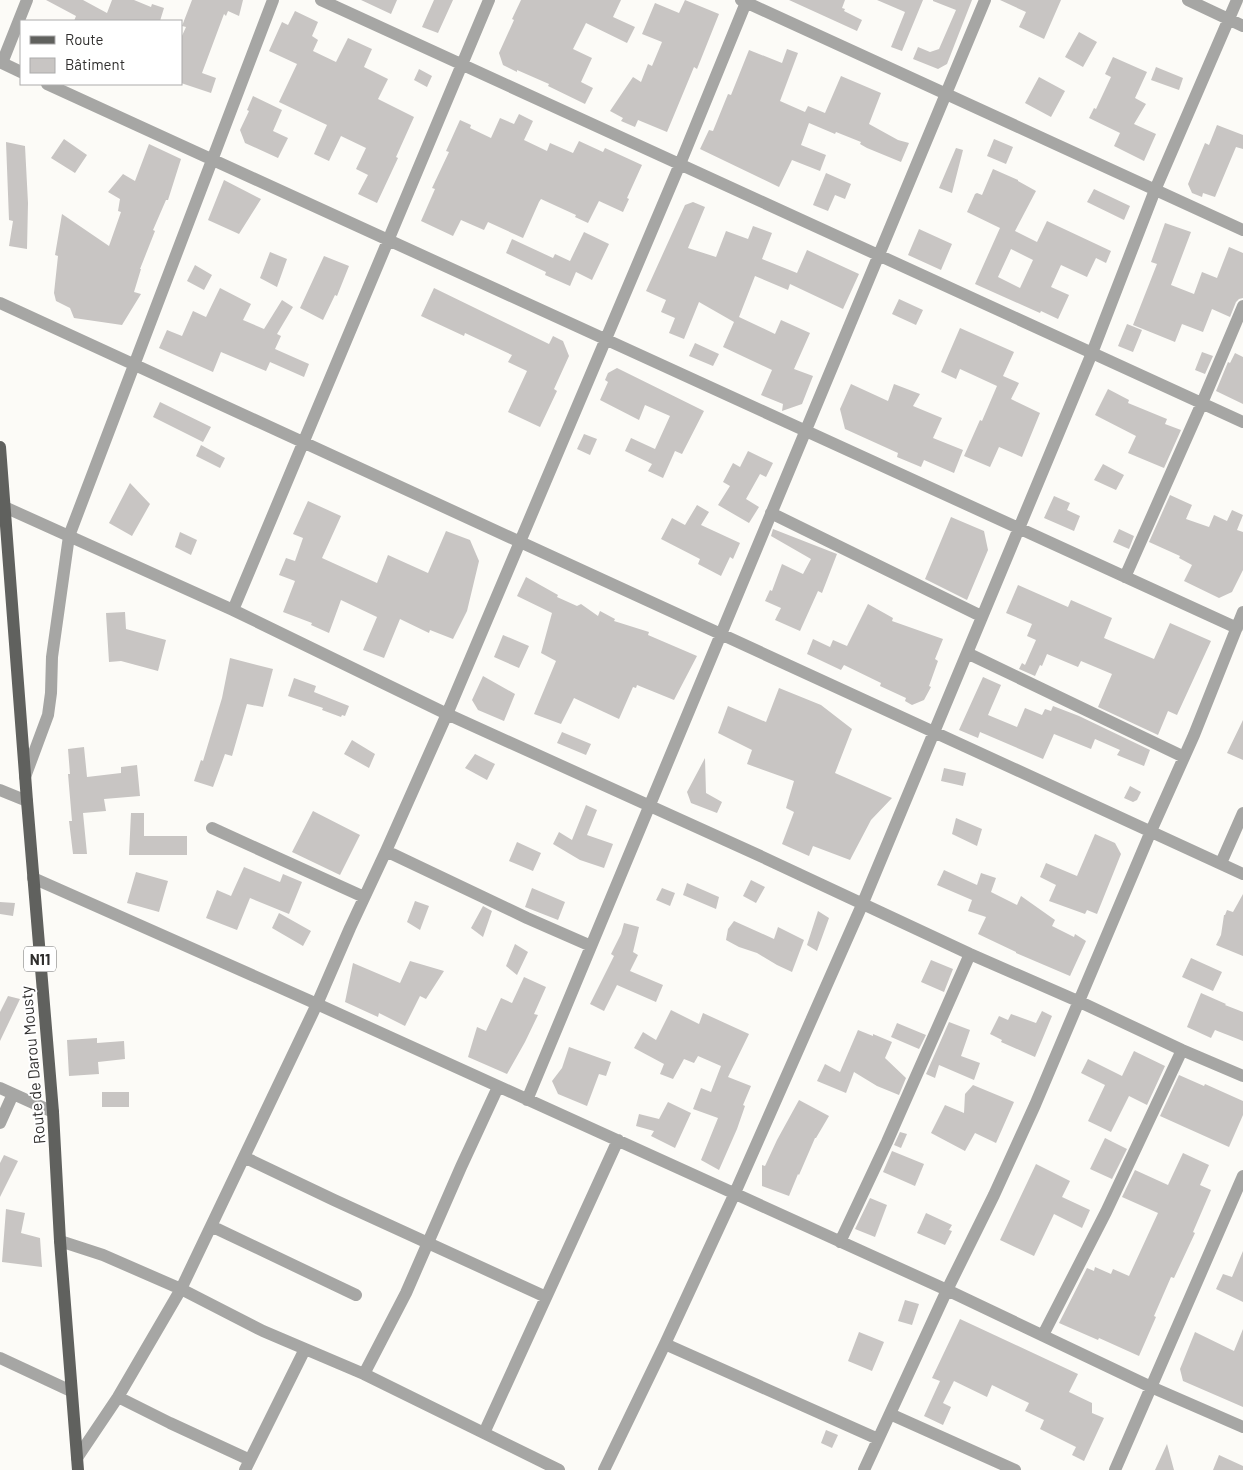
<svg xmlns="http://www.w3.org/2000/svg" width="1243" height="1470" viewBox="0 0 1243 1470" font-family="Barlow,sans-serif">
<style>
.building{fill:#c8c5c3;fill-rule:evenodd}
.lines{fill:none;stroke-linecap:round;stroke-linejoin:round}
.minor{stroke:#a6a6a4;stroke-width:12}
.primary{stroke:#60615e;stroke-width:12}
.labels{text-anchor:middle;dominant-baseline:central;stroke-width:4;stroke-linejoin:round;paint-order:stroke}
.shield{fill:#fff;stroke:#6d6d6c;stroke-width:1}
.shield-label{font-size:15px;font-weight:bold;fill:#2f2e2d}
.street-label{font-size:16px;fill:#2f2e2d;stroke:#fff}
</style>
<rect width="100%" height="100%" fill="#fcfbf7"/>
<path class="building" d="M46 0H83L107 13 112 0H134L151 7 152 4 164 8 160 21H74L76 16Z
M192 0H243L239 16 228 11 226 16 224 14 202 73 216 78 211 93 181 83V38L186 27 182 26Z
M361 0H397L391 14Z
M434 0H453L438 33 422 27Z
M521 0H621L613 17 635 27 627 43 586 23 573 49 592 58 581 82 593 88 585 104 548 86 549 84 517 70V72L503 65 499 53 514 20 512 19Z
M685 0 719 14 697 69 694 67 667 132 638 120 635 127 621 121 623 118 610 111 633 77 641 82 648 64 652 66 662 42 642 34 655 3 679 13Z
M789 0H845L842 8 845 9 844 11 862 20 857 31Z
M877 0H923L902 51 891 47 905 12Z
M933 0H972L947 64 938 69 913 59 918 47 930 52 939 49 956 10 933 1Z
M1000 0H1061L1044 39 1019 27 1026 12Z
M295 11 318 22 312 36 318 40 313 51 336 62 348 38 372 49 364 67 388 79 378 99 414 117 396 157 398 158 377 203 358 194 368 175 356 169 366 148 341 136 329 161 314 154 327 125 279 102 297 64 269 51 282 22 288 25Z
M1079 32 1097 42 1083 67 1065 57Z
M787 49 798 53 780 101 805 112 808 106 825 113 841 76 881 93 869 124 898 140 909 143 901 162 867 148 860 144 861 142 836 132 835 134 809 123 801 145 826 155 820 171 792 160 779 187 700 149 709 130 713 131 728 94 731 95 749 50 782 63Z
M1113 57 1147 72 1135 98 1146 104 1134 124 1156 134 1144 161 1114 146 1120 133 1089 118 1094 108 1096 109 1111 77 1105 74Z
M1156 67 1183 78 1179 90 1151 80Z
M419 69 432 76 427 87 414 80Z
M1039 77 1065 91 1051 117 1025 103Z
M253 96 282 110 273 131 288 138 278 158 245 143 240 130 249 111 247 110Z
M519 114 533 121 524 140 547 151 550 143 573 153 579 141 603 152 605 148 642 165 627 198 629 199 623 212 599 201 588 223 575 217 576 215 541 199 539 202 523 238 488 222 484 230 461 220 453 236 421 221 435 189 432 188 449 152 446 151 460 120 471 125 470 128 491 138 500 118 514 124Z
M1217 125 1243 135V149L1236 147 1215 197 1203 193 1202 197 1192 193 1188 184 1205 143 1209 145Z
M64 139 87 155 75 173 51 158Z
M994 139 1013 147 1006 164 987 156Z
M6 142 25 146 28 203 27 249 9 246 13 221 9 220Z
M149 144 181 159 168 200H166L153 230 155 231 140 269H141L134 292 141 294 122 325 74 318 70 308 56 301 54 293 58 256 55 255 62 214 109 246 121 212 118 211 120 199 108 192 123 174 135 181Z
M956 148 963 150 952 193 939 188Z
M993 169 1018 180V181L1036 191 1015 231 1037 242 1047 221 1111 251 1106 263 1096 258 1087 277 1061 265 1051 287 1069 295 1058 319 1041 311 1040 313 975 284 1000 228 967 212 975 194 977 193 982 195ZM1011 249 1033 260 1020 288 998 277Z
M826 173 851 184 845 199 835 195 828 211 813 205Z
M224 180 261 199 239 234 208 220Z
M1094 189 1130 206 1124 220 1087 202Z
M693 202 705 207 688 248 716 257 726 231 748 239 753 226 772 233 762 259 797 273 807 250 859 274 843 309 790 284 788 290 755 276 739 317 775 334 781 320 810 333 794 369 813 376 802 404 782 411 783 404 761 395 772 370 723 347 734 322 699 302 684 339 669 333 675 318 661 312 666 300 646 291 685 205Z
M1165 223 1191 232 1171 285 1194 294 1202 272 1217 278 1229 247 1243 253V298L1239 299 1236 302 1230 317 1212 309 1203 332 1182 324 1175 342 1133 325 1157 264 1151 262Z
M919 229 952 244 941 270 908 255Z
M584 232 609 244 592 280 576 272 570 286 545 275 546 272 506 253 512 239 553 258 555 254 570 261Z
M270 252 287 259 277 287 260 278Z
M324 256 349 266 337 296 335 295 323 320 300 308Z
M195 265 212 275 204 290 187 281Z
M220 288 251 304 243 320 264 329 282 300 293 307 277 334 281 336 275 349 309 364 304 377 270 362 266 371 221 352 213 372 159 348 167 330 182 336 193 311 206 317Z
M434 288 549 344 553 336 563 341 569 356 554 389 557 391 540 427 508 412 527 371 508 362 512 355 465 333 464 336 421 316Z
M899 299 923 310 916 325 892 314Z
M1127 324 1142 330 1133 352 1118 346Z
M960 328 1014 352 1003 376 1019 383 1011 399 1040 413 1022 457 999 447 990 467 964 456 980 420 982 421 997 386 960 369 956 379 941 372Z
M695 343 719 354 713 366 689 356Z
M1202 352 1213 356 1205 374 1195 370Z
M1235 353 1243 357V404L1216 391 1228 362 1230 363Z
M617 368 704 411 682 454 675 451 663 478 648 471 652 464 625 451 631 438 655 449 670 416 645 405 639 420 600 400 608 382 605 380 608 373Z
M851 384 888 401 894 384 920 394 913 406 942 418 933 438 963 450 954 473 924 460 921 467 897 457 898 453 845 429 840 409Z
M1108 389 1129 400 1128 403 1167 419 1165 424 1181 430 1164 468 1128 453 1136 436 1095 415Z
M160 402 211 427 203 442 153 417Z
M584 434 597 439 590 455 577 449Z
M201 445 225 458 220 468 196 456Z
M748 451 773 463 766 477 760 474 746 499 759 507 749 523 718 505 730 486 723 482 733 463 740 467Z
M1103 464 1124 475 1116 490 1094 480Z
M130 483 150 504 132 536 109 523Z
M1170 495 1192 505 1186 519 1209 527 1214 515 1227 521 1232 510 1243 515 1237 530 1243 532V570L1232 592 1219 598 1184 581 1192 565 1179 558 1180 556 1149 542Z
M1054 496 1070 503 1067 510 1080 516 1074 531 1044 518Z
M308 501 341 516 322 558 377 583 388 555 428 573 446 531 470 540 479 561 467 611 453 639 430 630 429 633 400 619 384 658 363 650 377 617 341 600 329 633 311 625 312 623 283 612 295 581 279 575 286 558 295 561 303 538 293 534Z
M697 505 709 512 701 525 740 543 733 559 730 557 721 576 698 564 700 559 661 539 672 518 685 525Z
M951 517 984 531 988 550 967 600 925 579Z
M773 529 837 554 822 593 818 591 800 631 775 620 781 608 765 601 770 590 772 591 782 564 803 574 811 559 771 536Z
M1119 529 1134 536 1129 549 1113 542Z
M180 532 197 540 191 555 175 547Z
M526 577 558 595 557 597 577 606 581 604 598 616 600 611 615 619 614 621 649 632 648 635 697 656 674 700 637 685 636 688 633 687 619 719 574 698 561 724 534 714 556 661 541 653 552 613 517 596Z
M1018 585 1068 607 1071 600 1112 618 1104 638 1154 659 1170 623 1211 641 1177 715 1168 711 1158 735 1098 707 1112 674 1081 661 1078 667 1047 654 1042 666 1040 665 1035 676 1019 669 1022 663 1025 665 1036 640 1027 636 1032 624 1006 613Z
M868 604 893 618 892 621 943 639 935 659 938 661 929 686 931 687 924 700 912 705 905 701 906 698 880 686 881 683 844 665 841 670 807 654 813 639 830 647 833 640 847 646Z
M125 612 126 629 166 640 158 671 121 661 109 662 106 613Z
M503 635 529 646 519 668 494 657Z
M230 658 273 669 263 707 247 704 232 756 225 754 213 787 194 781 201 760 203 761 222 698Z
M483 676 515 694 504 721 478 710 472 700Z
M983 677 1001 685 988 715 1017 727 1025 708 1042 715 1045 709 1051 711 1053 706 1079 716 1150 750 1144 766 1117 755 1120 750 1095 739 1091 749 1054 734 1043 759 980 732 978 738 959 730Z
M294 678 316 686 314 692 349 706 345 716 342 715 341 717 322 710 323 708 288 696Z
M779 688 821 705 852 729 835 773 892 798 871 820 850 860 813 846 809 856 782 844 794 812 786 808 794 781 747 764 752 750 718 733 728 706 766 722Z
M1243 720V760L1227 753Z
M562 732 591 744 586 755 557 743Z
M352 740 375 754 369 768 344 754Z
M84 747 87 777 121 773V767L137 765 140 796 104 799 106 811 83 813 87 854H73L69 821H72L68 774H70L68 749Z
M475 754 495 764 487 780 465 768Z
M705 758 706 793 722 802 717 813 691 803 687 792Z
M944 768 966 773 963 786 941 781Z
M1130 786 1141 792 1137 800 1133 802 1124 798Z
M586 805 597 810 587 835 613 844 604 868 580 860 553 844 559 832 572 840Z
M313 811 360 835 340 875 292 852Z
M131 813H144V836H187V855H129Z
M956 818 982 829 977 846 952 834Z
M1095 834 1115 843 1121 854 1097 914 1087 910 1085 914 1049 901 1056 885 1040 877 1046 863 1077 876Z
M517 842 541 853 533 871 509 861Z
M244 867 280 882 283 874 302 882 289 914 250 898 237 930 206 918 217 890 231 896Z
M944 870 977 885 981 873 996 878 991 892 1017 905 1021 896 1055 920 1052 926 1074 937 1075 934 1086 941 1070 976 1016 953V952L978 934 986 917 968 911 972 900 937 885Z
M136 872 168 881 159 912 127 903Z
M751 880 765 887 756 903 743 896Z
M687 883 719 897 716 909 683 895Z
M532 888 565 902 558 920 525 907Z
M662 888 675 893 670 906 656 900Z
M1243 894V956L1216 945 1221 935 1224 915H1225L1227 910 1233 912Z
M415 901 429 906 420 930 407 922Z
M0 902 15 903 13 916 0 914Z
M483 906 492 911 483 937 471 928Z
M818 911 829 918 817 951 807 945Z
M279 913 311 931 303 946 272 928Z
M734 921 774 939 778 927 804 940 792 972 777 965 757 953 739 947 726 940 728 929Z
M624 923 639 927 633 952 638 955 630 971 663 985 656 1002 617 985 604 1011 590 1004 614 956 611 954 621 934Z
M515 944 528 952 517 975 506 966Z
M1191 958 1222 972 1213 991 1182 977Z
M931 960 953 969 944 992 921 982Z
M410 961 444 971 426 999 420 996 405 1026 379 1013 378 1017 345 1002 353 963 400 983Z
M524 977 546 987 534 1014 538 1015 525 1042 507 1074 468 1057 477 1027 486 1031 501 998 512 1003Z
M1201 993 1226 1004 1225 1005 1243 1012V1041L1215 1030 1211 1038 1187 1027Z
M8 996 20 999 0 1041V1012Z
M671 1010 699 1024 703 1013 749 1034 728 1077 751 1086 743 1105 745 1106 737 1129 719 1170 701 1160 718 1118 693 1109 701 1088 711 1092 721 1066 698 1056 694 1063 684 1059 673 1079 660 1074 664 1064 634 1048 643 1032 656 1040Z
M1042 1011 1052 1016 1035 1057 1001 1042 1002 1040 990 1034 999 1016 1008 1020 1011 1014 1036 1023Z
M949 1022 970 1030 961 1056 980 1063 974 1080 939 1065 935 1078 926 1074Z
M897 1023 926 1035 919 1049 891 1037Z
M858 1030 873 1036V1034L892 1042 885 1058 906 1078 899 1095 877 1086 854 1072 846 1093 817 1081 825 1064 840 1072Z
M97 1038V1043L124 1041 125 1059 98 1062 99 1074 69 1076 67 1040Z
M569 1047 611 1062 606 1076 599 1074 587 1106 558 1094 552 1081 562 1068Z
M1134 1051 1165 1066 1147 1105 1129 1096 1111 1132 1088 1121 1105 1085 1081 1073 1088 1059 1122 1076Z
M1179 1075 1204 1086 1205 1084 1243 1101V1115L1229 1147 1160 1116Z
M973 1085 1014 1102 996 1143 975 1133 965 1151 931 1133 945 1105 964 1113 965 1094Z
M102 1092H129V1107H102Z
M799 1100 829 1116 816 1138H815L799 1175 798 1174 789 1196 762 1186V1165L765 1166 777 1140Z
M668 1102 691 1113 675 1148 651 1136 654 1131 636 1126 639 1114 659 1119Z
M900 1132 907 1134 901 1148 894 1145Z
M1105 1138 1127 1149 1112 1179 1090 1169Z
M892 1151 924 1164 915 1186 883 1172Z
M1183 1153 1209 1165 1200 1185 1211 1190 1193 1232 1195 1233 1174 1278 1171 1277 1154 1316 1156 1317 1139 1356 1099 1338 1098 1340 1059 1323 1087 1268 1094 1271 1095 1267 1111 1274 1113 1269 1129 1276 1158 1213 1122 1197 1135 1170 1168 1185Z
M4 1155 18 1161 0 1197V1163Z
M1036 1164 1070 1181 1062 1197 1090 1210 1082 1228 1054 1214 1034 1256 1000 1240Z
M870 1198 887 1205 875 1237 855 1229Z
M6 1209 25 1213 21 1233 40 1238 42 1267 2 1262Z
M926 1213 952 1225 949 1230 952 1231 945 1245 917 1233Z
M1243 1251V1302L1216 1289 1223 1274 1232 1277Z
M905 1300 919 1304 912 1325 898 1321Z
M960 1319 1078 1374 1069 1392 1092 1403V1413L1104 1418 1084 1461 1072 1455 1076 1447 1040 1429 1044 1420 1025 1411 1029 1403 992 1385 987 1397 954 1381 943 1403 951 1407 943 1425 924 1416 940 1381 932 1378Z
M1243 1329V1407L1183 1381 1180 1369 1195 1332 1234 1351Z
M859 1332 884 1342 872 1371 848 1361Z
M826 1430 838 1435 832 1448 821 1443Z
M1167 1444 1174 1470H1155Z
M1219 1455 1243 1466V1470H1213Z"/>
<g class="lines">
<path class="minor" d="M321 0 1243 422
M741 0 1243 230
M1188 0 1243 26
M0 62 21 72
M2 63 27 0
M47 84 1237 628
M0 303 1243 874
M0 505 233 610 447 714 756 854 970 954 1080 1002 1182 1050 1243 1076
M771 513 981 616
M1125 577 1202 403 1243 306
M233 610 489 0
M967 653 1184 757
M25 777 48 715 51 693 52 657 69 536 273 0
M0 790 27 801
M212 828 364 897
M386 851 527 918 591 946
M1221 863 1243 813
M33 878 317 1004 947 1290 1151 1387 1243 1427
M0 1088 53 1112
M527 1100 985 0
M0 1123 13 1094
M244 1157 334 1200 546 1297
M211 1226 356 1295
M60 1241 103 1255 181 1289 263 1331 364 1374 559 1470
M840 1242 887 1142 970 954
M1043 1335 1106 1212 1182 1050
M665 1344 878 1439
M0 1358 71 1391
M364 1374 406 1293 461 1167 498 1087
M118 1397 170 1423 250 1460
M890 1414 1015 1470
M484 1433 618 1140
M77 1458 118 1397 181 1289 317 1004 350 928 386 851 447 714 680 164 747 0
M245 1470 305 1349
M604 1470 665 1344 734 1195 862 905 1092 353 1155 190 1237 0
M864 1470 947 1290 994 1195 1035 1105 1151 831 1194 735 1243 612
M1115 1470 1243 1176"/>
<path class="primary" d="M0 447 27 801 53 1112 60 1241 78 1470"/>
</g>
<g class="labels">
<rect class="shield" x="24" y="946.5" width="32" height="25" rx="4"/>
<g class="shield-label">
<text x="40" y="959">N11</text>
</g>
<g class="street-label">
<text transform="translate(32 1065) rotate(-95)">Route de Darou Mousty</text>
</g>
</g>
<rect x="20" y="20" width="162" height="65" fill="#ffffff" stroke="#acabab"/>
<rect x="30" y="36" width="25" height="8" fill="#60615e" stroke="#acabab"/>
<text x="65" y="45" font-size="15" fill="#2f2e2d">Route</text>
<rect x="30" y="58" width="25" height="15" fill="#c8c5c3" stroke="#acabab"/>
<text x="65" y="70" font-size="15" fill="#2f2e2d">Bâtiment</text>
</svg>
